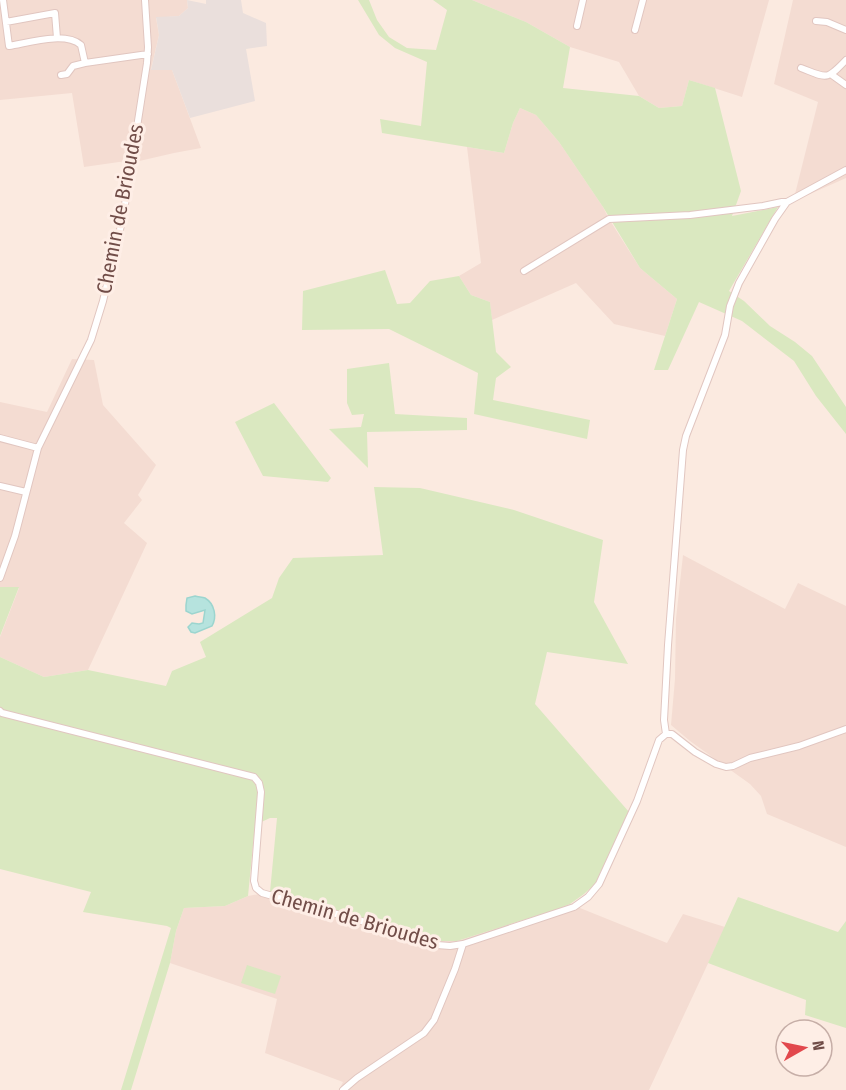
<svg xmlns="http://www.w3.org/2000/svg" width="846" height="1090" viewBox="0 0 846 1090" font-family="'Fira Sans Condensed',sans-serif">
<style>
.residential{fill:#f4dcd2}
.industrial{fill:#eadfdc}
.green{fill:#dae8c0}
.water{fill:#b6e3de;stroke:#9cd5cf;stroke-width:1.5}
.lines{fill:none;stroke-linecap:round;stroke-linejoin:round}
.street-casing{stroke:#e1c6c0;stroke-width:8}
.street{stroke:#fff;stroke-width:6}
.labels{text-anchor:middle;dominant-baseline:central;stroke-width:6;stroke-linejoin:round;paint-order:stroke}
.street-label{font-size:21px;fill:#714d48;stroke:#feeee6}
</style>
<rect width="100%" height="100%" fill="#fbeae0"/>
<path class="residential" d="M0 0H187L188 8 179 16 156 18 159 35 151 69 172 70 201 148 174 153 135 162 126 161 84 167 72 93 0 100Z
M472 0H769L742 97 689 80 682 106 659 108 639 96 619 62 570 47 526 22Z
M793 0H846V178L801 198 795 194 818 102 774 84Z
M520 108 536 115 559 142 603 207 609 219 640 268 677 299 665 336 614 324 576 283 492 320 490 302 471 295 459 276 481 263 467 147 504 153 513 123Z
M72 359 94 360 103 405 156 465 138 495 142 500 124 523 147 543 88 670 44 677 0 657V637L19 588 0 587V402L47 412Z
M683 555 785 609 798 583 846 606V847L767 814 761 796 750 784 690 741 671 725 675 679 676 619Z
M270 892 374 921 437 941H457L558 909 570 904 667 943 683 914 725 927 649 1090H339L343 1082 265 1053 277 999 170 963 176 931 184 908 225 906 248 896Z"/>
<path class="industrial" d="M187 0 206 4V0H241L243 13 266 23 267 46 246 49 255 101 190 118 172 70H151L159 35 156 17 179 16 188 8Z"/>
<path class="green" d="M358 0H369L377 20 389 37 407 48 436 50 447 10 433 0H472L526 22 570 47 563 88 639 96 659 108 682 106 689 80 715 88 741 191 732 216 778 207 729 291 744 301 770 326 795 342 812 356 846 407V434L816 396 794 361 742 321 699 302 668 370H654L677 299 640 268 603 207 559 142 536 115 520 108 513 123 504 153 382 133 380 119 421 126 427 62 395 48 379 35Z
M385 270 397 304 410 303 430 281 459 276 471 295 490 302 496 352 511 367 496 378 493 400 590 420 587 439 474 414 478 373 389 329 302 330 303 291Z
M389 363 395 414 467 418V430L367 432 368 468 329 429 361 427 364 414 352 415 347 403V369Z
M274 403 331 478 328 482 263 476 235 422Z
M374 487 420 488 514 510 603 540 594 602 628 664 547 652 535 704 629 812 595 884 584 894 570 904 558 909 457 941H437L373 921 270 892 277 818H270L255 825 248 896 225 906 184 908 176 931 170 963 131 1090H121L171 928 167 926 83 912 91 892 0 869V657L44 677 88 670 166 686 172 671 206 657 200 642 272 598 279 578 293 558 383 555Z
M0 587H19L0 636Z
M738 897 838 932 846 921V1028L805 1015 806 1000 708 963Z
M247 965 281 976 275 994 241 983Z"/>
<path class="water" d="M195 596C198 597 202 597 205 598 215 604 217 617 212 626L195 633 191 632 188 627 192 623 199 624 203 623 205 610 192 614 186 611V605L187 598Z"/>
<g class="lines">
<defs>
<path id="street" d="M3 0 9 46C28 43 65 31 81 45L85 63 148 54
M816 21 827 22 846 30
M6 22 55 13 57 38
M577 26 583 0
M635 30 643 0
M801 68C827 78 826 81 846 60
M61 75 67 74 73 66 85 63
M832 75 846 85
M524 271 609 219 690 215 763 206 782 202H787
M0 438 38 448
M0 486 26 492
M0 578 15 536 38 448 91 340 103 301 123 217 147 63 148 47 145 0
M0 711 2 713 254 777 259 783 261 792 254 881 256 888 262 893 365 922 437 945 450 946 463 944 574 907 588 897 599 884 637 801 659 740 666 734H672L695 752 716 764 726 767 733 766 750 758 799 746 846 729
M666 734 664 720 668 645 683 450 686 436 725 335 730 306 739 283 775 219 787 202 846 170
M343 1090 357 1078 424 1033 434 1020 455 969 463 944"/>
</defs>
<use href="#street" class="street-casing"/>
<use href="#street" class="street"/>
</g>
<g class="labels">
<g class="street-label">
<text transform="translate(120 209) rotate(-79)">Chemin de Brioudes</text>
<text transform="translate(355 919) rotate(16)">Chemin de Brioudes</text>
</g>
</g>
<g transform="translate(804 1048) rotate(81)"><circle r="28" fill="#feeee6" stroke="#c6aea7" stroke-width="1.5"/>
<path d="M0-4.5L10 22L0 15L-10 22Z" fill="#e2484d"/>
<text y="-9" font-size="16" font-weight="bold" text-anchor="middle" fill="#714d48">N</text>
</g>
</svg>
